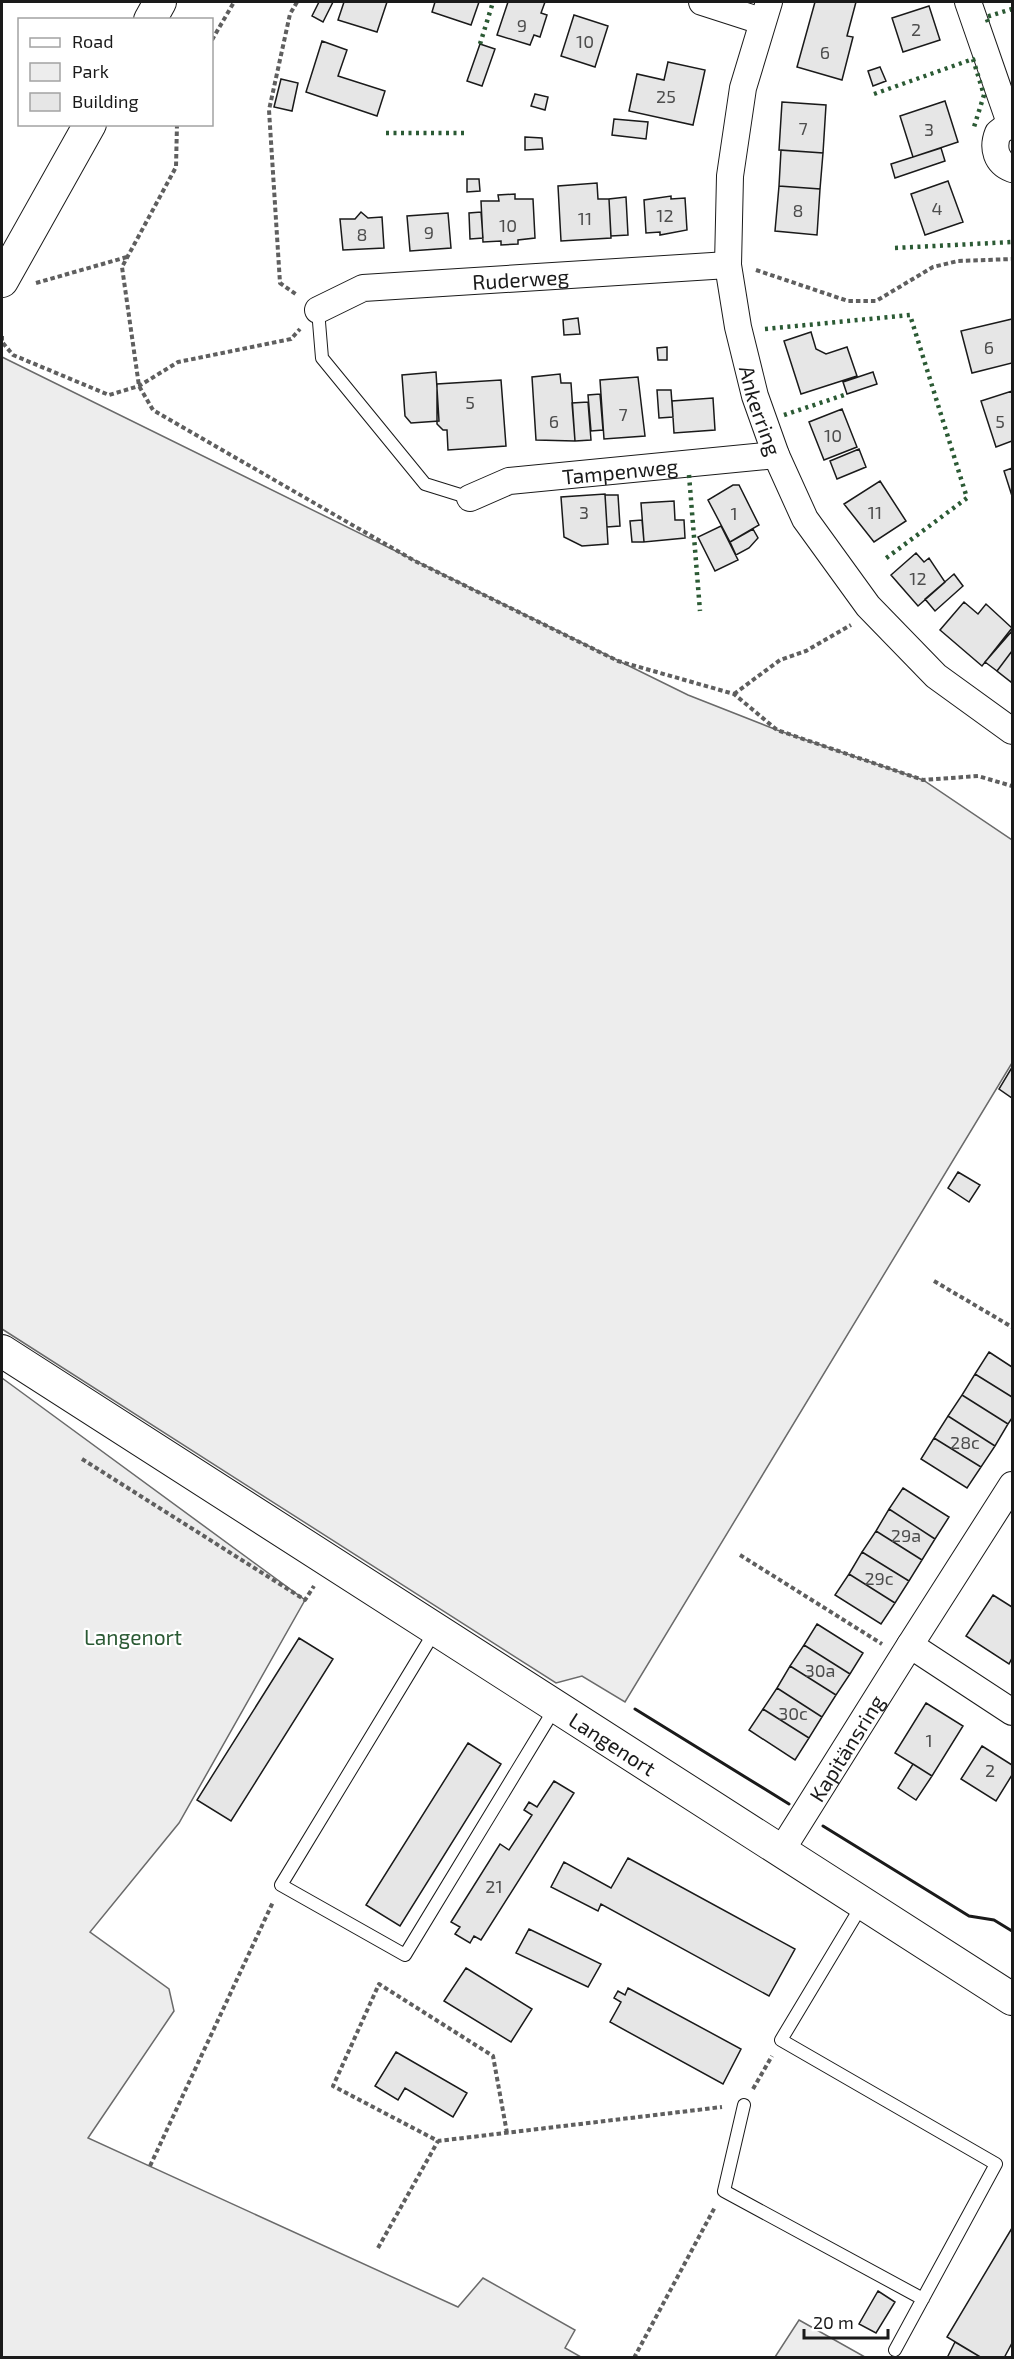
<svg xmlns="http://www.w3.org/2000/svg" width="1014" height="2359" viewBox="0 0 1014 2359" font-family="'Exo 2',sans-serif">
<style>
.green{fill:#ededed;stroke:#6a6a6a;stroke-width:1.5}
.building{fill:#e6e6e6;stroke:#1a1a1a;stroke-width:1.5}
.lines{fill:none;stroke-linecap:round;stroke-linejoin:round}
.service-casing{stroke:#1a1a1a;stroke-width:14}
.minor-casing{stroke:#1a1a1a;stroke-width:28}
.tertiary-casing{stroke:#1a1a1a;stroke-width:34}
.path{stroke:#5f5f5f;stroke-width:4;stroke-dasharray:4.5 3;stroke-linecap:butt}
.service{stroke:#fff;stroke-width:12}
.minor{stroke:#fff;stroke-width:26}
.tertiary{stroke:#fff;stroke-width:32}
.hedge{stroke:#2b5a34;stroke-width:4.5;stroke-dasharray:3 4.5;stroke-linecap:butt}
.wall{stroke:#1a1a1a;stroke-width:3}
.labels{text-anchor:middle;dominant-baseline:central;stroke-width:4.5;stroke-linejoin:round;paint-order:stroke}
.number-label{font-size:18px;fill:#4d4d4d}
.street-label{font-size:21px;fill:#1a1a1a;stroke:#fff}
.park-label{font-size:21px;fill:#2b5a34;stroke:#fff}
</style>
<rect width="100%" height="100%" fill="#fff"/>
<path class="green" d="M2 357 688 695 777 730 923 780 1012 840V1063L625 1702 582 1676 556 1683 2 1329Z
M2 1378 305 1600 179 1823 90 1932 169 1989 174 2011 88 2138 458 2307 483 2278 575 2330 565 2348 581 2357H2Z
M799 2320 865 2357H775Z"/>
<path class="building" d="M319 2H333L323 22 312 16Z
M344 2H387L377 32 338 20Z
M435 2H479L471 25 432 12Z
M508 2H545L541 13 547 15 540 37 534 35 530 45 497 35Z
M815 2H856L847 36 853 37 842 80 797 67Z
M929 6 940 40 903 52 892 18Z
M574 15 608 26 595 67 561 56Z
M322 41 347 50 338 76 385 91 377 116 306 92Z
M480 44 495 49 482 86 467 81Z
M668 62 705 70 693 125 629 111 637 74 664 80Z
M880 67 886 81 873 86 868 71Z
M281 79 298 83 292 111 274 107Z
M535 94 548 97 545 110 531 106Z
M945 101 958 142 913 157 900 116Z
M782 102 826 105 823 153 779 150Z
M614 119 648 122 646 139 612 135Z
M525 137 542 138 543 149 525 150Z
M941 148 945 161 895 178 891 164Z
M781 150 823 153 820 189 779 186Z
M467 179H479L480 191 467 192Z
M948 181 963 222 925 235 911 194Z
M597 183 598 199H609L611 238 561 241 558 186Z
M779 186 820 189 817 235 775 231Z
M515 194V199H533L535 238 518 240V244L501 245V241L483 242 481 201H499L498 195Z
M671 196V199L685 198 687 230 660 235V232L646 233 644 200Z
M626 197 628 235 611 236 609 199Z
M361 212 368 218 382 217 384 248 343 250 340 219H355Z
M481 212 483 238 470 239 469 213Z
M448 213 451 248 410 251 407 216Z
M578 318 580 334 564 335 563 320Z
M1012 319V363L972 373 961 331Z
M811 332 816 349 826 354 847 347 857 376 801 394 784 341Z
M667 347V360H658L657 348Z
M436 372 439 421 411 423 405 416 402 375Z
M873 372 877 384 847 394 843 382Z
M560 374 561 383H571L575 441 536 440 532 377Z
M638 377 645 436 604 439 600 380Z
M501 380 506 446 448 450 447 430H443L437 424V384Z
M657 390H671L673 417 659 418Z
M1012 391V441L996 447 981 401Z
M600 394 603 430 591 431 588 395Z
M713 398 715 430 674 433 672 401Z
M588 402 591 440 575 441 572 403Z
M842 409 857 447 824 460 809 422Z
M859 449 866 467 837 479 830 461Z
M1012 468V496L1004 471Z
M880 481 906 521 874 542 844 504Z
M733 485H739L759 525 730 542 708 500Z
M605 494 608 544 582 546 564 537 561 497Z
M605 495H618L620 526 607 527Z
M674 501 675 520H684L685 538 644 542 641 503Z
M642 520 644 542H632L630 521Z
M721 526 738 560 715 571 698 537Z
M753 529 758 538 749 548 736 555 730 542Z
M916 553 924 562 929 558 945 582 918 606 891 575Z
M954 574 963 586 935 611 925 599Z
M964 602 978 614 986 604 1012 628 982 666 940 630Z
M1012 631V651L997 671 985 662Z
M1012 651V680L1011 682 997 671Z
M1011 1069 1012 1070V1098L999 1089Z
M958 1172 980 1185 969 1202 948 1188Z
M989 1352 1012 1367V1397L975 1374Z
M975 1374 1012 1397V1418L1008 1424 962 1395Z
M962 1395 1008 1424 995 1446 948 1416Z
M948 1416 995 1446 981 1467 934 1438Z
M934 1438 981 1467 967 1488 921 1459Z
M903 1488 949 1517 935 1539 889 1509Z
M889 1509 935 1539 922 1560 876 1531Z
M876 1531 922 1560 909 1581 862 1552Z
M862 1552 909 1581 895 1603 849 1574Z
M849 1574 895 1603 881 1624 835 1595Z
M993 1595 1012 1607V1658L1009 1664 966 1636Z
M817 1624 863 1653 850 1674 804 1645Z
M299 1638 333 1659 231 1821 197 1800Z
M804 1645 850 1674 836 1695 790 1666Z
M790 1666 836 1695 822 1717 777 1688Z
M777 1688 822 1717 809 1738 763 1709Z
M926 1703 963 1726 932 1776 895 1753Z
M763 1709 809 1738 795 1760 749 1730Z
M468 1743 501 1764 400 1926 366 1905Z
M982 1746 1012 1765V1775L996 1801 961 1779Z
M913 1764 932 1776 916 1800 898 1788Z
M554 1781 574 1793 481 1940 474 1936 470 1943 455 1934 460 1927 451 1922 500 1844 509 1850 532 1815 524 1810 529 1802 537 1807Z
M628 1858 795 1949 769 1996 601 1904 598 1911 551 1887 564 1862 611 1888Z
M529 1929 601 1964 588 1987 516 1953Z
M466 1968 532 2009 511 2042 444 2001Z
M628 1988 741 2049 723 2084 610 2022 621 2002 614 1998 618 1991 625 1995Z
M396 2052 467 2093 453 2117 405 2088 398 2100 375 2086Z
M1012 2228V2343L1004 2358H982L947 2337Z
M878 2291 895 2302 876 2333 859 2324Z
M955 2342 982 2358H947Z"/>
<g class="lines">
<defs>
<path id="service" d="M318 310 322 358 425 484 470 498
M435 1631 281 1885 405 1955 555 1708
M862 1905 781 2040 996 2164 895 2350
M744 2105 724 2191 923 2299"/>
<g id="minor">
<path d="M702 2 761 21"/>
<path id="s1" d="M769 2 743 88 730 176 728 265 738 327 755 396 776 455 805 519 868 606 936 676 1012 731"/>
<path d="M968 2 1010 123"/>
<path d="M1012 122 998 133C992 148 996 163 1012 169"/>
<path id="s2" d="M318 310 363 288 728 265"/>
<path id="s3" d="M470 498 509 481 776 455"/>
<path d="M1012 1485 910 1645 1012 1712"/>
<path id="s4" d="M781 1851 910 1645"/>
</g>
<g id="tertiary">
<path d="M150 20 160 2"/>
<path d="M2 281 90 124"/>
<path id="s5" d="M2 1351 1012 1999"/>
</g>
</defs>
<use href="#service" class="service-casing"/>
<use href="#minor" class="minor-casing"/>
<use href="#tertiary" class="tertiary-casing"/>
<path class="path" d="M297 2 290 14 269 110 280 283 297 295
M212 40 234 2
M177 124 176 167 122 267 139 386 153 410 413 560 618 661 734 694 777 730 923 780 978 776 1012 786
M756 270 848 301H876L933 267 958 261 1012 259
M36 283 127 257
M2 336V342L13 355 109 395 139 386 178 362 291 339 300 329
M734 694 780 660 806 651 851 625
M934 1281 1012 1327
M82 1459 305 1600 314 1586
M740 1555 882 1644
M753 2089 772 2056
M507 2133 493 2056 379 1984 333 2086 438 2141 722 2107
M150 2166 273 1902
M378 2248 438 2141
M634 2358 715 2207"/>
<use href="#service" class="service"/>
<use href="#minor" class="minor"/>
<use href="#tertiary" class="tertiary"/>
<path class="hedge" d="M988 22 986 17 1012 9
M480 44 493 2
M874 94 973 59 984 95 974 127
M386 133H464
M895 248 1012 242
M765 329 910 315 967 498 885 559
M784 415 847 394
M689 475 700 611"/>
<path class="wall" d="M635 1709 789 1804
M823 1826 969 1916 994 1920 1012 1931"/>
</g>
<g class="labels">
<g class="number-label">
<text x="522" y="25">9</text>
<text x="916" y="29">2</text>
<text x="585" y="41">10</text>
<text x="825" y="52">6</text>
<text x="666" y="96">25</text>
<text x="803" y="128">7</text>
<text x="929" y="129">3</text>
<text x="937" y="208">4</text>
<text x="798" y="210">8</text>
<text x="665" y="215">12</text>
<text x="585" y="218">11</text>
<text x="508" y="225">10</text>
<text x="429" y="232">9</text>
<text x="362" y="234">8</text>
<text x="989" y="347">6</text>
<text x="470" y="402">5</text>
<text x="623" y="414">7</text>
<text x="554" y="421">6</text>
<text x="1000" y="421">5</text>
<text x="833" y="435">10</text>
<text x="584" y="512">3</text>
<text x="875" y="512">11</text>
<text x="734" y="513">1</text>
<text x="918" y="578">12</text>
<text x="965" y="1442">28c</text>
<text x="906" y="1535">29a</text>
<text x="879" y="1578">29c</text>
<text x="820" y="1670">30a</text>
<text x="793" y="1713">30c</text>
<text x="929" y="1740">1</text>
<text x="990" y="1770">2</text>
<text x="494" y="1886">21</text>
</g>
<g class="street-label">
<text stroke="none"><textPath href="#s2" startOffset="208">Ruderweg</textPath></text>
<text stroke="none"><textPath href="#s1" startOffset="417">Ankerring</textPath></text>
<text stroke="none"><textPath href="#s3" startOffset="154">Tampenweg</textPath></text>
<text stroke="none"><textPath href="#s5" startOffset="726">Langenort</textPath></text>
<text stroke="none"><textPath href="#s4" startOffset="122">Kapitänsring</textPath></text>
</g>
<g class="park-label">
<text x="133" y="1636">Langenort</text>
</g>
</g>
<rect width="1014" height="2359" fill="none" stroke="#1a1a1a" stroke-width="6"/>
<rect x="18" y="18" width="195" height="108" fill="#ffffff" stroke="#a3a3a3" stroke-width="1.5"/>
<rect x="30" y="38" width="30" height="9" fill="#ffffff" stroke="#a3a3a3" stroke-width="1.5"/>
<text x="72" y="48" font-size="18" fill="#1a1a1a">Road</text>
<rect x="30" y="63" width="30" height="18" fill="#ededed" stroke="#a3a3a3" stroke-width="1.5"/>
<text x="72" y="78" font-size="18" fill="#1a1a1a">Park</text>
<rect x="30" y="93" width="30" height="18" fill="#e6e6e6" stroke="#a3a3a3" stroke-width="1.5"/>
<text x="72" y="108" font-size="18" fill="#1a1a1a">Building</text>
<path d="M804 2329v9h84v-9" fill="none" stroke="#1a1a1a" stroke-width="3"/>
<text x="813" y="2329" font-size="18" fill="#1a1a1a" stroke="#ffffff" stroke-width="4.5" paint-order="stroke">20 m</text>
</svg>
